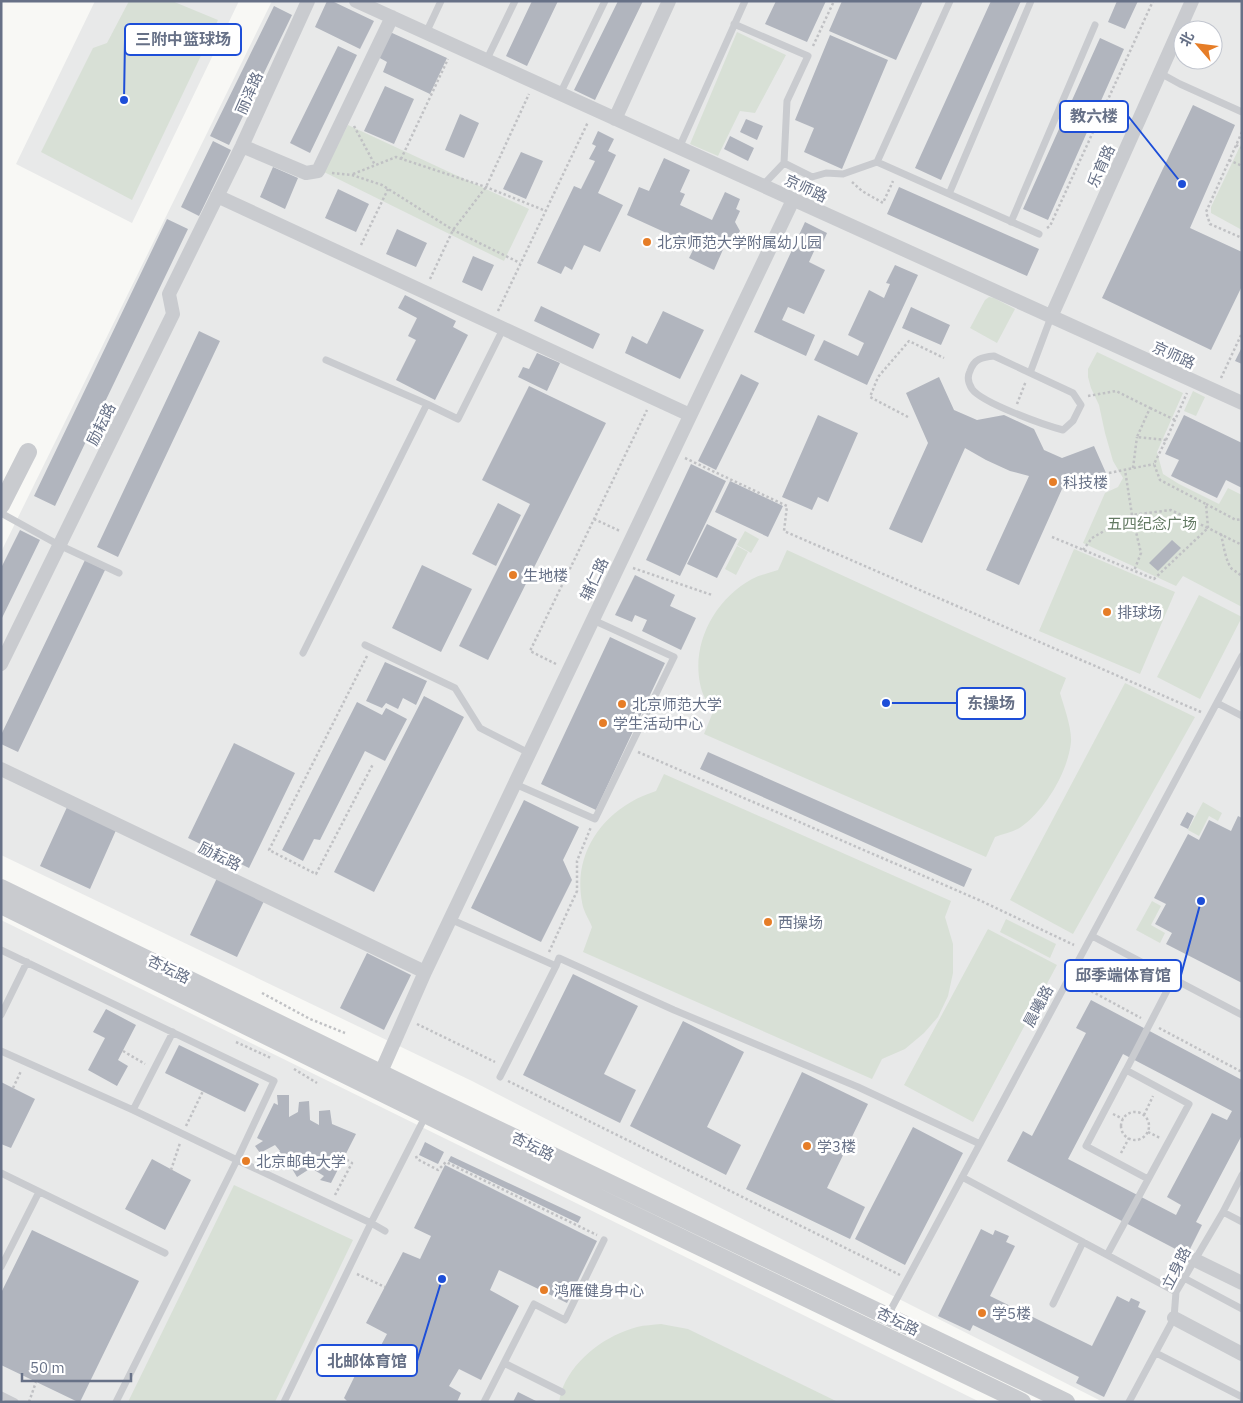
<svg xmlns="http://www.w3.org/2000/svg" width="1243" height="1403" viewBox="0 0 1243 1403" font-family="'IBM Plex Sans','Noto Sans SC',sans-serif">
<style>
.built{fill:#e8e9e9;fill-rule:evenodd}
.green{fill:#d8e0d6}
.building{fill:#b1b5be;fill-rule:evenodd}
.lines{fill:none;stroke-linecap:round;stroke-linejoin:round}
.path{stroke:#c0c1c4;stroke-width:2.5;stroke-dasharray:2.5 2.5;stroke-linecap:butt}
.service{stroke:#c9cbcf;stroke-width:7}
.minor{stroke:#c9cbcf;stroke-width:14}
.tertiary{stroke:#c9cbcf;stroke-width:18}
.poi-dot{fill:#e67d27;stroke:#fff;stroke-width:2}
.labels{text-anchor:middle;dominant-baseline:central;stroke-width:5;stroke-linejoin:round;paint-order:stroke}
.street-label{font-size:15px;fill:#677187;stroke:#fff}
.poi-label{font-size:15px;fill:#677187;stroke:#fff;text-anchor:start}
.park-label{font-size:15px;fill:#627962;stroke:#fff}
.leader{fill:none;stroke:#1d4ed8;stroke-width:2}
.callout-dot{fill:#1d4ed8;stroke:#fff;stroke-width:2}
.callout{fill:#fff;stroke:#1d4ed8;stroke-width:2}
.callout-label{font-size:16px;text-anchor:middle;font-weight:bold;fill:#677187}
</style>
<rect width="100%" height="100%" fill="#f8f8f5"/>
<path class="built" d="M95 1H239L132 223 16 164Z
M272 1H1242V1402H1103L897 1298 472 1081 1 855V552ZM1183 30H1213V60H1183Z
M1 920 980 1402H1Z"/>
<path class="green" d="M129 1H172L218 20 132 200 41 152 93 48 107 43Z
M737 32 786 55 755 113 740 111 718 156 690 144Z
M348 125 529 209 504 261 324 172Z
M1242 142V230L1211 213V207Z
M989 297 994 298 1015 309 997 343 970 328 985 300Z
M1097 352 1183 393 1157 452 1163 474 1179 484 1219 504 1228 488 1242 495V607L1183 576 1176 586 1083 543 1105 493 1118 487 1123 478 1113 461 1105 433 1099 405 1091 388 1088 377V369Z
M1193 391 1205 397 1196 416 1184 411Z
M745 531 759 539 751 553 737 545Z
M737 546 748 552 736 575 725 569Z
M1074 549 1175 592 1140 674 1039 631Z
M787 550 1066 678 1060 693C1064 707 1072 728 1071 742 1068 772 1045 810 1021 827 1014 832 1003 834 995 837L986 857 704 734 713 712C709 705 703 696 701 688 690 645 714 600 752 579 760 575 769 573 778 570Z
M1199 595 1242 617 1200 699 1157 677Z
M1125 683 1195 717 1073 934 1010 900Z
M664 774 951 901 945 917 953 944V973L948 996 938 1017 924 1033 905 1049 882 1059 872 1079 583 952 592 927C589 919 583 911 582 902 574 860 595 823 631 802 639 797 648 794 656 791Z
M1203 802 1222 813 1218 821 1209 816 1199 836 1188 830Z
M1152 901 1161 906 1151 925 1165 933 1160 943 1136 930Z
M1006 919 1056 944 1050 958 1000 932Z
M988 929 1057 965 973 1122 904 1085Z
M234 1185 353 1240 275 1402H128Z
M661 1324 688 1329 838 1402H559C560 1397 561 1391 563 1387 576 1357 607 1335 637 1327 645 1325 653 1325 661 1324Z"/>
<path class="building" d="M327 1H332L374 21 360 49 315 27Z
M532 1H558L527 66 506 56Z
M618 1H643L595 100 574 90Z
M776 1H826L807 42 765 24Z
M842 1H923L896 60 829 31Z
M991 1H1021L941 180 915 168Z
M1117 1H1138L1125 29 1108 22Z
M274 6 292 15 229 145 210 136Z
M390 32 447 58 430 94 383 72 387 62 378 57Z
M830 35 888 60 842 169 804 152 814 128 795 120Z
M1100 38 1124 49 1048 220 1023 209Z
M338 46 357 55 310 153 290 143Z
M385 86 414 99 394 144 364 131Z
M1193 105 1235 125 1190 228 1242 252V286L1211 350 1102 298Z
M460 114 479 123 464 158 445 150Z
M746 119 763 126 757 140 740 132Z
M598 131 614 139 608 151 616 155 598 193 623 205 600 252 584 245 572 270 565 266 561 274 537 263 574 186 581 189 595 161 589 159 596 146 592 144Z
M730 136 754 148 748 161 724 149Z
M213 141 231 150 199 216 181 207Z
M521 152 543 161 526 199 503 189Z
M664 158 690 170 680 192 685 194 680 205 712 220 725 192 740 199 736 209 740 211 735 222 740 231 734 242 725 245 714 270 689 258 695 246 627 215 639 187 649 191Z
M273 167 298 178 285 209 260 197Z
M899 187 1039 249 1027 276 887 214Z
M338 189 369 204 356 232 325 218Z
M167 219 188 229 55 506 34 496Z
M805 222 827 233 819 251 815 249 809 262 825 270 804 314 788 307 782 320 815 335 806 356 754 332Z
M397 229 427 243 416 267 386 254Z
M473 256 494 265 482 291 462 282Z
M895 265 918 275 867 385 814 360 824 340 858 356 864 343 848 335 869 290 884 298 890 284 886 283Z
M405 295 456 321 453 327 468 335 435 400 396 380 416 340 408 336 417 318 398 308Z
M541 306 600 334 593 349 534 321Z
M911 307 950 325 941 345 902 328Z
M663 311 704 330 680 379 625 353 632 336 647 344Z
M199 331 220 341 118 557 97 547Z
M1242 347V364L1235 361Z
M537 353 560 363 547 391 518 377 523 367 529 369Z
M741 374 759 383 716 470 698 461Z
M939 377 954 410 977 420 1004 415 1034 429 1044 450 1062 458 1094 446 1106 473 1062 489 1019 585 986 570 1029 476 1010 471 986 460 965 448 922 543 889 529 928 443 906 393Z
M529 386 606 423 488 660 459 646 530 504 482 480Z
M818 415 858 433 828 502 818 497 812 510 782 497Z
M1184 415 1242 443V488L1226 480 1217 498 1171 476 1179 460 1165 454Z
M691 464 726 481 680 576 646 560Z
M730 481 783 506 768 537 715 512Z
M498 503 521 515 496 566 472 554Z
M707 524 737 539 717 578 687 564Z
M20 530 40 540 1 620V568Z
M1172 540 1181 548 1158 571 1149 563Z
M85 560 105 570 18 752 1 744V735Z
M422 565 472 589 441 652 392 628Z
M635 575 675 595 670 606 696 618 681 650 642 631 647 620 635 615 632 622 615 615Z
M610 637 665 663 596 810 541 784Z
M385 662 427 681 416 705 403 698 398 709 386 703 382 708 366 701Z
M424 696 464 717 374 892 334 872Z
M357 702 382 715 386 708 407 719 385 761 365 751 320 840 314 839 303 861 282 850Z
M234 743 295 773 249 868 188 838Z
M708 752 972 869 964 887 700 769Z
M524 800 579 827 563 860 572 880 541 942 471 908Z
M68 805 117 828 90 889 40 866Z
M1187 812 1194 816 1188 829 1180 825Z
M1238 816 1242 818V983L1166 944 1172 933 1155 924 1166 904 1154 898 1188 834 1199 840 1209 820 1231 831Z
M217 878 264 901 237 957 190 935Z
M367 953 411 975 384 1030 340 1008Z
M573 974 638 1006 604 1074 636 1090 620 1123 523 1075Z
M1091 1000 1242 1080V1135L1196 1222 1202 1225 1187 1255 1007 1161 1023 1131 1032 1136 1086 1033 1076 1028ZM1123 1054 1232 1111 1227 1120 1212 1113 1167 1197 1181 1205 1176 1215 1068 1159Z
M106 1009 136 1025 118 1060 128 1066 117 1086 88 1070 105 1038 93 1032Z
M683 1021 744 1052 707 1127 741 1145 726 1175 630 1126Z
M179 1045 259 1084 245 1112 165 1073Z
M802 1072 868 1104 827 1188 865 1207 850 1239 746 1189Z
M1 1082 35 1099 11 1148 1 1144Z
M277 1095H289V1117L298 1112 299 1102 309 1101 310 1120 319 1125V1111L330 1110 332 1124 356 1134 331 1183 320 1180 324 1176 311 1168 297 1177 291 1167 299 1163 293 1157 279 1168 272 1158 280 1151 275 1145 260 1153 255 1146 263 1141 257 1138 274 1103 278 1105Z
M913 1127 963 1153 905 1265 855 1239Z
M425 1142 444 1152 438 1164 419 1155Z
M451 1156 581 1217 578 1223 448 1161Z
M152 1159 191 1180 165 1230 125 1209Z
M445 1165 597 1241 567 1303 499 1270 490 1290 519 1306 481 1380 459 1369 449 1386 461 1393 457 1402H348L344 1398 368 1349 377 1353 387 1334 366 1323 403 1252 420 1259 431 1236 414 1228Z
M981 1229 993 1235 995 1230 1009 1236 1006 1242 1015 1246 990 1296 1092 1346 1117 1296 1129 1302 1131 1298 1140 1302 1138 1307 1146 1311 1104 1397 1076 1383 1079 1377 973 1325 970 1331 938 1316Z
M32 1230 139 1281 80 1402H78L1 1365V1293Z
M518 1392 538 1402H513Z"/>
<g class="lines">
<path class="path" d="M813 46 834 1
M354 126 375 165
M1242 132 1206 212 1210 224 1242 238
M1236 145 1242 148
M401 159 448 59
M1229 160 1242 166
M332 173 352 175 382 185 453 230 520 263
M353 174 396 157 486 187 546 211
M852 182 862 191 883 203 893 181
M1047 228 1050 226 1153 1
M361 245 388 189
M430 279 453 230 486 187 529 94
M498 311 588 122
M1221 378 1242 333
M1088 396 1116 391 1150 408 1137 437 1166 440 1154 464 1160 480 1206 504 1208 528 1242 545
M1017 404 1026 381
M1150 408 1175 420
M908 417 870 397 878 377 909 341 944 358
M1166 440 1187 393
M685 458 787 506 784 531 1201 712
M1133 468 1137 437
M1109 473 1154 464
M1206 504 1236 520 1242 519
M594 519 620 531
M1221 534C1223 543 1226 563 1232 569 1236 572 1239 573 1242 577
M1052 537 1154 579 1208 528 1171 510 1132 515 1125 470
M1083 550 1092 538 1132 515 1141 553 1134 571
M633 568 712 595
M367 656 269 850 316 874 373 764
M556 664 530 651 647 410
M638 752 979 900 1074 945
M549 952 577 891V861L591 827
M1078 984 1141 1018
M262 993 310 1019 345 1033
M417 1024 495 1062
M1159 1028 1242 1072
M236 1042 271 1058
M123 1051 145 1064
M294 1069 317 1083
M508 1081 900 1275
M13 1088 21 1071
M1121 1126a14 14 0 1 1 28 0a14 14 0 1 1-28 0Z
M1113 1114 1123 1119
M1144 1115 1153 1096
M186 1126 203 1091
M1148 1132 1160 1138
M1121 1153 1129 1138
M416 1156 417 1159 438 1170 446 1162 597 1235
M171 1170 180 1143
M335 1195 352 1163 344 1158
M357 1274 385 1287
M29 1402 36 1382"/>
<path class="service" d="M734 24 808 56 787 101 784 163 812 177 826 173 843 174 877 162 1039 234
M426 33 441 1
M486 61 515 1
M1160 73 1180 84 1242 112
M560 94 605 1
M679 148 745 1
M877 162 950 1
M762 186 784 163
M949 194 1031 1
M1011 222 1095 25
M994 356 1073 393 1081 405 1073 421 1063 430C1044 425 982 403 972 389 968 383 967 377 970 371 974 359 982 357 994 356Z
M326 360 427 404
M1030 373 1051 317
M1 513 59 545 119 573
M365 645 455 688 480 728 529 753
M303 653 427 404 458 419 503 329
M1217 703 1242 716
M515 784 595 819 674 657 593 620
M450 919 556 966 559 958 674 1010 858 1087 980 1144
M1092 936 1242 1015
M1 950 274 1081 237 1160 133 1110 1 1051
M1 1015 27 962
M1126 1070 1086 1146 1148 1179
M500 1077 556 966
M133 1110 173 1032
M1 1173 165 1253
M962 1177 1176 1292
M1223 1212 1242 1222
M1107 1255 1189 1104 1126 1070 1173 979
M1 1267 39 1192
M1184 1278 1242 1309
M1053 1304 1083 1242
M888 1315 1242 656
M1156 1353 1242 1397
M504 1363 562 1392
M1 1395 15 1402
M116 1402 237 1160 371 1223 385 1231
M284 1402 371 1223 426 1115
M484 1402 534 1304 565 1320 604 1240
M1129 1402 1174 1318 1176 1292 1223 1212 1242 1175"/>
<path class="minor" d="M356 1 1242 403
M615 119 669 1
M242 146 306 173 318 171 392 17
M217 196 690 415
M1051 317 1192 1
M1 664 173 314 169 294 242 146 308 1
M1 769 425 972
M377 1081 425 972 793 200
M1195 1260 1242 1283
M1174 1318 1242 1354"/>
<path class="tertiary" d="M1 505 28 452
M1 888 434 1099 1066 1402
M1 905 439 1121 1022 1402"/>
</g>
<g class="poi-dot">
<circle cx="647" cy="242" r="5"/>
<circle cx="1053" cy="482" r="5"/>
<circle cx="513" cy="575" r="5"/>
<circle cx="1107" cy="612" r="5"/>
<circle cx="622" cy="704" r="5"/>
<circle cx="603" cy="723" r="5"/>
<circle cx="768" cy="922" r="5"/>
<circle cx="807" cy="1146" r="5"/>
<circle cx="246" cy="1161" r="5"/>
<circle cx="544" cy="1290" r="5"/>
<circle cx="982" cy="1313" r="5"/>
</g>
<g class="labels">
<g class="street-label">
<text transform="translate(249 93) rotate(-66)">丽泽路</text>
<text transform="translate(1101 166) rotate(-66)">乐育路</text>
<text transform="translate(806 188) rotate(25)">京师路</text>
<text transform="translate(1174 355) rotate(24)">京师路</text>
<text transform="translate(101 424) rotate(-64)">励耘路</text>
<text transform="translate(594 579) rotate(-65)">辅仁路</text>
<text transform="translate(220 856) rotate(26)">励耘路</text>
<text transform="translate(169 969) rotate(26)">杏坛路</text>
<text transform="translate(1038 1006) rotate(-62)">晨曦路</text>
<text transform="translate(533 1146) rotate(26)">杏坛路</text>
<text transform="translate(1176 1268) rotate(-63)">立身路</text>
<text transform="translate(898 1321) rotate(26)">杏坛路</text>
</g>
<g class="poi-label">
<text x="657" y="242">北京师范大学附属幼儿园</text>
<text x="1063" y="482">科技楼</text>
<text x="523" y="575">生地楼</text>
<text x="1117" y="612">排球场</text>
<text x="632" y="704">北京师范大学</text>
<text x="613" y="723">学生活动中心</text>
<text x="778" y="922">西操场</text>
<text x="817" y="1146">学3楼</text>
<text x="256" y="1161">北京邮电大学</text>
<text x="554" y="1290">鸿雁健身中心</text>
<text x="992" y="1313">学5楼</text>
</g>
<g class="park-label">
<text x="1152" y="523">五四纪念广场</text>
</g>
</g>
<path class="leader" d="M124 100L125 40M1182 184L1128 116M886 703L957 703M1201 901L1181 975M442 1279L417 1361"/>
<g class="callout-dot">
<circle cx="124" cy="100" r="5"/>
<circle cx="1182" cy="184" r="5"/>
<circle cx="886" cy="703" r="5"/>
<circle cx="1201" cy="901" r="5"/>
<circle cx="442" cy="1279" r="5"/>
</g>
<g class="callout">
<rect x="125" y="24" width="116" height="31" rx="5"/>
<rect x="1060" y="101" width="68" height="31" rx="5"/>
<rect x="957" y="688" width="68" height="31" rx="5"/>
<rect x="1065" y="960" width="116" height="31" rx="5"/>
<rect x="317" y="1345" width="100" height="31" rx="5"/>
</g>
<g class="callout-label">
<text x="183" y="45">三附中篮球场</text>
<text x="1094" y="122">教六楼</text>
<text x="991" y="709">东操场</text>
<text x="1123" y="981">邱季端体育馆</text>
<text x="367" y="1367">北邮体育馆</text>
</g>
<rect width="1243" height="1403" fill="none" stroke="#677187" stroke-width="5"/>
<g transform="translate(1198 45) rotate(298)"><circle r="24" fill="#ffffff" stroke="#c2c6cf"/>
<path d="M0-4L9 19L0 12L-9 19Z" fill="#e67d27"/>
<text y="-8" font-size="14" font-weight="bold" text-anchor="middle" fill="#677187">北</text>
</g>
<path d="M22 1373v8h109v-8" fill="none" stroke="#677187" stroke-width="2.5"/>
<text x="30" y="1373" font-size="15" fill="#677187" stroke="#ffffff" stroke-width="4" paint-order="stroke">50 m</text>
</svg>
